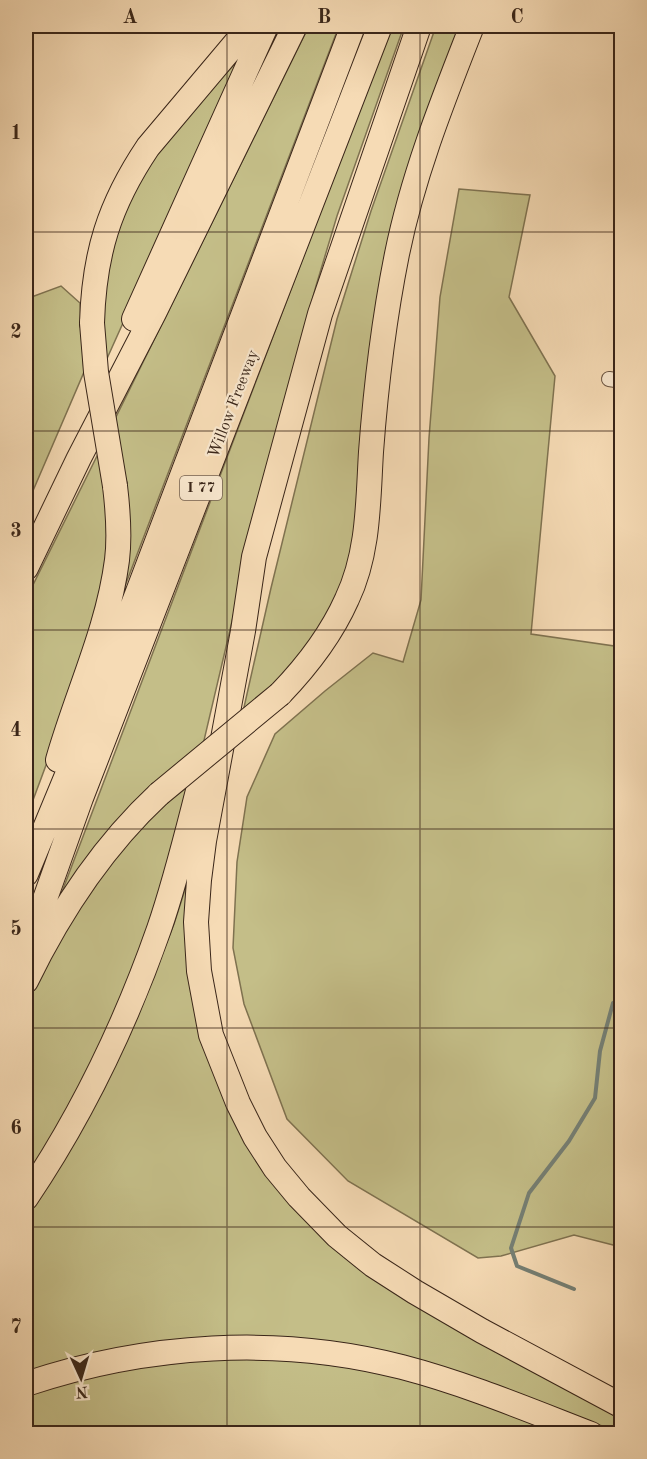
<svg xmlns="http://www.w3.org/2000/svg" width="647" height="1459" viewBox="0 0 647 1459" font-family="'Old Standard TT',serif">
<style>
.green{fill:#c4be88;stroke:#7f7250;stroke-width:1.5}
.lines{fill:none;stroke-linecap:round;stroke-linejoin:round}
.stream{stroke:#757f74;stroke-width:4}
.street-casing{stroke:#695340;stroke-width:16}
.highway-casing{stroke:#3a2619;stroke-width:26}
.street{stroke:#f9e8cf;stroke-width:14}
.highway{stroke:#f6dbb5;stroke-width:24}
.highway-bridge-casing{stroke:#3a2619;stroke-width:26;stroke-linecap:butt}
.highway-bridge{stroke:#f6dbb5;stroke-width:24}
.grid{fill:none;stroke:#3a2619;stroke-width:1.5;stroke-opacity:0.55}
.labels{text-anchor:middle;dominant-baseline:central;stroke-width:4.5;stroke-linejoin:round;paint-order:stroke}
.shield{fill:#f9e8cf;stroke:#736050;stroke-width:1.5}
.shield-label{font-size:15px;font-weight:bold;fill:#3a2619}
.street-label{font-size:16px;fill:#3a2619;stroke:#f9e8cf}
.neatline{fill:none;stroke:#3a2619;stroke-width:2}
.grid-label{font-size:20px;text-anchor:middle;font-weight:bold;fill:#3a2619}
</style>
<rect width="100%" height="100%" fill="#f6dbb5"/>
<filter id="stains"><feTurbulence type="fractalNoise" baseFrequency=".00333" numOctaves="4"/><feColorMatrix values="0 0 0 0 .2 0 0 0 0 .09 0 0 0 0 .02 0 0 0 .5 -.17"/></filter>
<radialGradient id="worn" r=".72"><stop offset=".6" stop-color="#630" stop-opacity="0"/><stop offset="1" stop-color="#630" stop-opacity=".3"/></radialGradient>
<path class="green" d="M309 26H339L112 620 115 419Z
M391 26H404L337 216 316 286 277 430 202 749 60 897Z
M436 26H464L415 157 357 538 336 605 295 667 242 716 271 588 337 319 371 211Z
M243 56 105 363 101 303 121 206 183 116Z
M459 189 530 195 509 297 555 376 531 634 621 647V1247L574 1235 501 1256 478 1258 348 1181 287 1119 244 1004 233 948 237 862 247 797 275 734 325 691 373 653 403 662 421 600 429 438 440 297Z
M61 286 80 303 84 372 26 507V299Z
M101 448C104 468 113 506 112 525 103 624 60 726 26 819V599Z
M191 784 134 978 82 1093 26 1185V1011L33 991 59 939 99 878 145 821Z
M189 877 192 994 300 1212 621 1417V1433L505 1390 346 1345 26 1375V1219L59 1167 104 1089 124 1047 174 924Z
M250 1355 409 1375 572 1433H26V1394L89 1373Z"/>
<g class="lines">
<path class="stream" d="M574 1289 517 1266 511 1248 529 1193 569 1141 595 1098 600 1051 613 1003 622 998"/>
<defs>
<path id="street" d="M609 379 622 381"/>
<path id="highway" d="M419 26 320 314 254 557 243 631 204 841 199 880 196 922 199 971 211 1035 238 1103 255 1137 275 1168 299 1197 337 1236 373 1265 415 1292 482 1331 622 1406
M134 319 266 26
M92 323C94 254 109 205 148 147L250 26
M26 568 79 458 154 313 295 26
M280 694C307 666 331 635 347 599 369 553 368 501 371 452 376 385 384 319 397 254 413 175 443 100 472 26
M58 760C77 693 108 630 117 560 120 536 118 511 115 486
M26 874 82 739 353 26
M26 952 81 798 380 26
M26 981C60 911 102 847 159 794
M26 1198C82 1115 126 1023 159 929 176 880 188 829 201 779
M26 1384C146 1344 278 1335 402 1367 467 1384 529 1410 591 1434"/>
</defs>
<use href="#street" class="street-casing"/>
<use href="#highway" class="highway-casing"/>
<use href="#street" class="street"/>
<use href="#highway" class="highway"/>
<defs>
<path id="highway-bridge" d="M92 323 96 372 115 486
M159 794 280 694"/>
</defs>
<use href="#highway-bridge" class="highway-bridge-casing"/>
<use href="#highway-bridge" class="highway-bridge"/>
</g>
<path class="grid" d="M227 26V1434M420 26V1434M26 232H622M26 431H622M26 630H622M26 829H622M26 1028H622M26 1227H622"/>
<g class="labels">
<rect class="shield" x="180" y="476" width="42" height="24" rx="4.5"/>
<g class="shield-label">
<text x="201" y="488">I 77</text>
</g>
<g class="street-label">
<text transform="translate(234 404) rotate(-69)">Willow Freeway</text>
</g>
</g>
<rect width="647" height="1459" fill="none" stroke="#f6dbb5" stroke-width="66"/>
<g transform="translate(81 1378) rotate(176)" stroke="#f9e8cf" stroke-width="4.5" paint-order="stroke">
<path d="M0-4.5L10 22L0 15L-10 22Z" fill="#3a2619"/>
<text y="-9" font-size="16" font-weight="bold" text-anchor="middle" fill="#3a2619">N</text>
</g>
<rect x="33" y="33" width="581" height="1393" class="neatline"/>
<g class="grid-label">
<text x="130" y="23">A</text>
<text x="324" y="23">B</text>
<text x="517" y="23">C</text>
<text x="16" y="139">1</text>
<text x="16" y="338">2</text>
<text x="16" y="537">3</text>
<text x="16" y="736">4</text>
<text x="16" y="935">5</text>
<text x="16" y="1134">6</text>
<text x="16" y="1333">7</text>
</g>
<rect width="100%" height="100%" filter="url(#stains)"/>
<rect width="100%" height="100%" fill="url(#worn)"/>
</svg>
